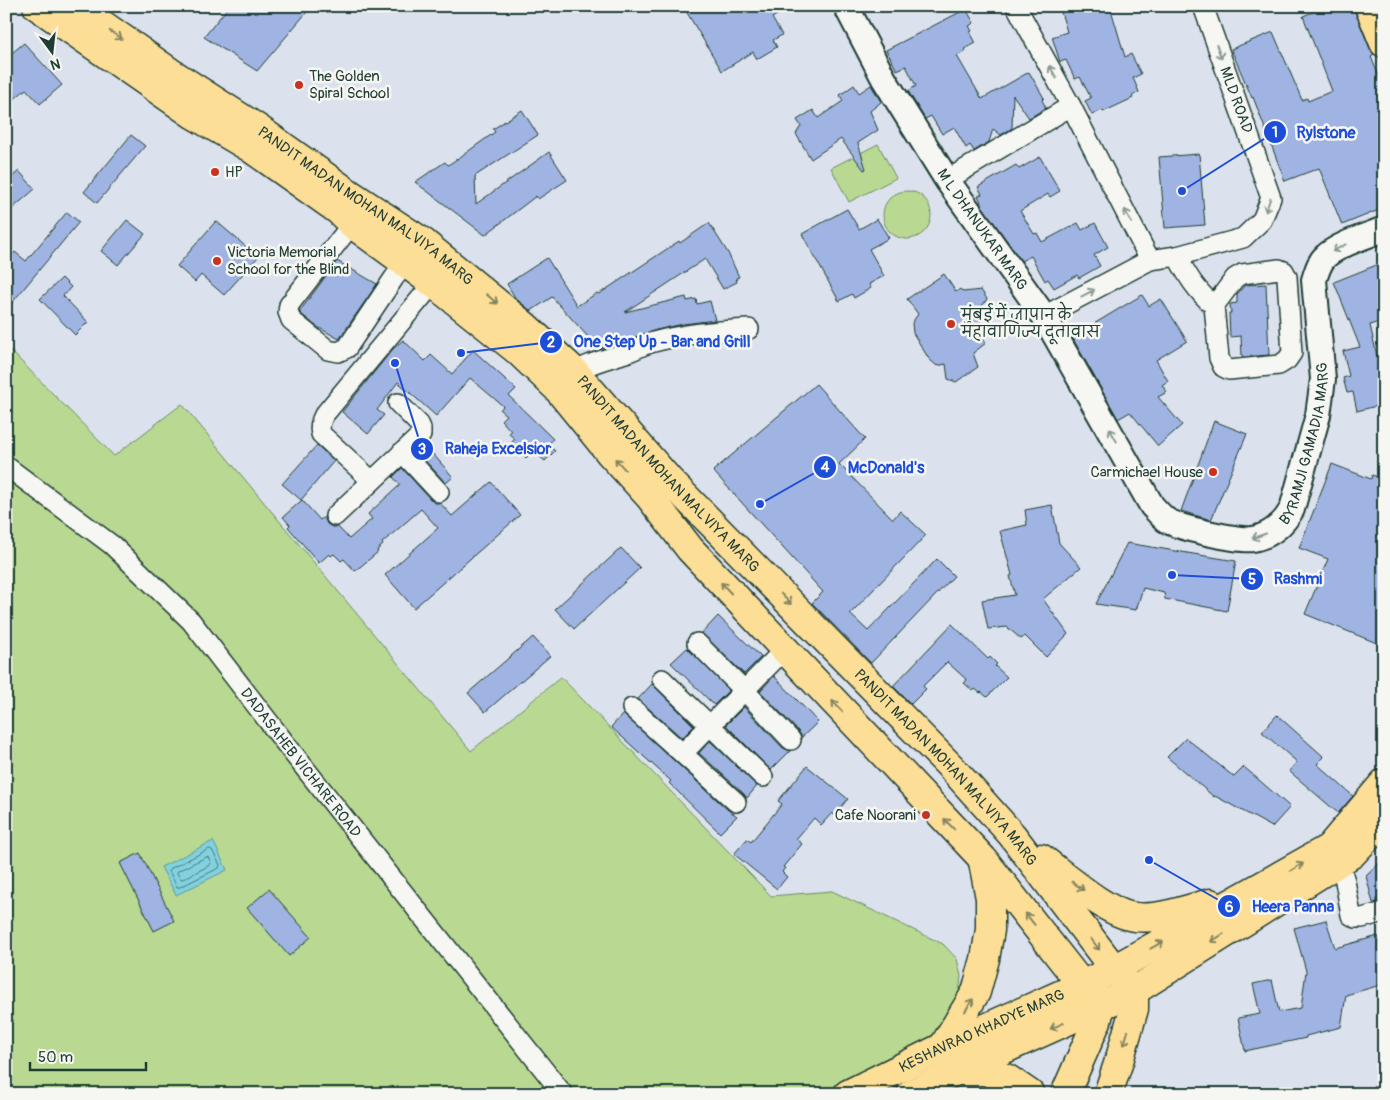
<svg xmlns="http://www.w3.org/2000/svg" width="1390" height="1100" viewBox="0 0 1390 1100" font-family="Pangolin,'Playpen Sans Deva',sans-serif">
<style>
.green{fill:#b9d992;stroke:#6c8b63}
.water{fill:#82d1df;stroke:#5a969b}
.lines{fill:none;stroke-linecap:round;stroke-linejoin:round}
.shore{stroke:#477878;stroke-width:1}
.building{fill:#9fb4e2;stroke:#1f3d34}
.minor-casing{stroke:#1f3d34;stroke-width:22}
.tertiary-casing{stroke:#1f3d34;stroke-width:28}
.primary-casing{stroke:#1f3d34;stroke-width:31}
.minor{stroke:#f6f6f2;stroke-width:19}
.tertiary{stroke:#f6f6f2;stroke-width:24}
.primary{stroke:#fdde96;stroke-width:28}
.oneway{stroke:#838560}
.oneway2{stroke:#8a9a93}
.poi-dot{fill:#c8321e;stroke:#f6f6f2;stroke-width:2}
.labels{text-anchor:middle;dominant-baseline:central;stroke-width:5;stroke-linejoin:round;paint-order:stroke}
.poi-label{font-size:15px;fill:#1f3d34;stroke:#f6f6f2;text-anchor:start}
.street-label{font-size:15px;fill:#1f3d34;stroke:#f6f6f2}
.leader{fill:none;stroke:#1d4ed8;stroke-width:2}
.callout-dot{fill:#1d4ed8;stroke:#f6f6f2;stroke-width:2}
.mark-label{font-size:15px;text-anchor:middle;font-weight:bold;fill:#fff}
.callout-label{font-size:16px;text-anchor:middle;font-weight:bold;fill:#1d4ed8;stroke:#f6f6f2;stroke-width:5;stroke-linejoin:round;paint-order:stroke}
</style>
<rect width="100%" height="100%" fill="#dce2ed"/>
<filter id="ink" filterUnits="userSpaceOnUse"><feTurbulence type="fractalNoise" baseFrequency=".02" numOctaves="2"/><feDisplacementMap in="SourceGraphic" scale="10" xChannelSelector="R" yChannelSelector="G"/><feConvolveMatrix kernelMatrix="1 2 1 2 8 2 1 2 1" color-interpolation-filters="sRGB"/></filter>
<g filter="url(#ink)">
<path class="green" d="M878 144 896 178 849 202 831 168Z
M883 215a24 24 0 1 1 48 0a24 24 0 1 1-48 0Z
M6 346 114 456 182 404 471 751 561 677 771 896 832 891 943 944 957 959 961 976 959 994 935 1035 819 1094H6Z"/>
<path class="water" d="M213 841 227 870 176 895 161 867Z"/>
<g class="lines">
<path class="shore" d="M210 849 212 850 220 865 219 868 180 887H177L169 871 170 869Z
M207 857 209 858 211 862 210 865 183 879 180 878 177 873 178 871Z"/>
</g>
<path class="building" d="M229 6H312L257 71 204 37Z
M683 6H791L772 18 782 35 773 40 777 47 757 59 753 52 722 71Z
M1080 6H1110L1125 57 1131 54 1141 74 1133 78 1139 92 1132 96 1133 98 1103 112 1102 110 1092 115 1085 101 1091 98 1080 77 1075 79 1066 60 1060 62 1052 37 1067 32 1061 12Z
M1328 6H1354L1355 12 1370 49 1374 55 1371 57 1384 88V208L1342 225 1319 168 1285 181 1253 97 1252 98 1231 49 1273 32 1302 100 1307 98 1308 101 1332 91 1303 16Z
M966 9 974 23 969 26 972 31 970 32 976 43 965 49 966 51 957 56 982 99 1029 72 1044 98 1042 100 1046 108 1029 118 1013 95 1012 128 1001 135 993 129 989 142 974 151 970 145 966 148 954 127 942 134 931 116 925 119 908 91 916 86 906 66 897 70 886 50Z
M24 43 62 85 40 104 26 89 6 106V58Z
M854 85 859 93 871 85 881 102 870 111 878 130 858 143 866 169 864 170 841 139 811 159 796 134 801 126 797 120 813 110 818 118 843 101 840 95Z
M522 110 538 135 475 176 476 204 549 152 567 180 538 199 536 196 485 235 415 182 445 162 448 165 463 155 495 132 493 129Z
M131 135 145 146 97 203 84 192Z
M1199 154 1205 225 1165 228 1159 157Z
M1040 157 1060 191 1050 197 1048 194 1020 211 1034 234 1037 233 1042 242 1078 223 1082 230 1095 223 1108 247 1094 255 1100 266 1079 278 1077 275 1054 288 1048 279 1045 281 1031 256 1021 261 980 203 981 202 978 196 982 194 978 187 1016 165 1019 169Z
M19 171 35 189 6 214V182Z
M847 209 859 229 877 219 889 238 869 249 884 276 869 284 871 288 854 298 852 294 839 301 802 234Z
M67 212 79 222 6 310V262L15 252 26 261Z
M127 220 145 234 118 265 101 251Z
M216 221 258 257 224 295 201 275 195 282 177 266Z
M709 223 728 253 739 277 736 278 737 282 723 289 705 259 625 312 686 297 687 301 696 299 697 304 710 301 715 320 683 324 656 330 599 349 552 297 531 311 516 299 507 284 547 258 577 306 597 293 599 294 679 241 680 243Z
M337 261 377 284 339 339 316 326 300 313V311Z
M1384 262V320L1370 325 1379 365 1382 364 1384 372V404L1357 411 1353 392 1347 393 1343 378 1349 376 1343 351 1360 347 1334 282Z
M944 274 956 292 960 289 963 292 981 290 987 299 976 315 983 325 979 329 986 343 973 353 978 367 956 382 948 379 946 364 937 366 929 359 913 333 912 323 918 314 907 299Z
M62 278 71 287 63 296 88 322 75 335 40 299Z
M1266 284 1269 355 1242 357 1241 336 1230 337 1229 313H1231L1230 304 1237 303V294L1245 285Z
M1142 295 1149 306 1161 299 1187 341 1156 360 1168 381 1162 385 1167 392 1158 397 1182 425 1158 446 1130 412 1118 419 1072 337Z
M403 340 425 361 431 355 452 374 473 350 516 389 509 396 553 439 548 445 555 451 545 461 533 451 526 458 511 443 515 439 509 434 511 431 501 420 506 415 500 410 503 406 470 378 436 416 398 382 377 410 384 415 368 434 342 412 393 349Z
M816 384 865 439 839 464 893 519 900 511 926 535 850 614 868 631 937 559 954 576 871 663 812 603 823 592 713 471Z
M1214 421 1247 434 1211 520 1181 511Z
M317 445 334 461 301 500 282 484Z
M426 446 453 477 446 483 418 453Z
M1332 464 1371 479 1372 475 1384 479V646L1305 614 1328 559 1299 548Z
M402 468 431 500 435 503H440L452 516 491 482 520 515 414 608 385 575 438 528 421 509 382 543 383 545 377 550 378 552 355 571 344 559 341 561 334 554 331 556 329 554 319 563 288 527 290 525 283 517 302 500 320 520 324 517 327 524 332 527H338L349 539 372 519 368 514 400 485 393 477Z
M1052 505 1059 543 1081 567 1043 599 1068 634 1046 657 1025 636 1021 639 1007 627 988 629 982 600 1015 595 1010 576 1012 575 1000 531 1027 525 1025 510Z
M1127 543 1236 561 1227 611 1165 599 1164 593 1143 588 1136 610 1096 604Z
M621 548 640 568 574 629 555 609Z
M718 616 761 657 744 674 702 633Z
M952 624 988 659 990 657 997 664 995 666 1007 677 987 697 981 692 980 693 975 689 973 691 964 683 967 680 947 662 923 686 926 689 911 704 893 686Z
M533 637 550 656 485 712 468 693Z
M687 648 729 690 714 705 671 663Z
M774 676 818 722 802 737 799 732 760 691Z
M652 684 694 726 682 738 638 699Z
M744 707 783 748 790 751 771 770 726 725Z
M623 714 728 810 737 816 720 833 669 783 671 781 611 727Z
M1277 715 1324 757 1317 764 1353 796 1338 813 1289 771 1297 762 1262 732Z
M1186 738 1234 777 1244 767 1290 807 1272 827 1215 796 1214 797 1167 757Z
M710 741 757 786 747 798 744 794 699 753Z
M807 766 848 799 834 815 832 813 821 825 814 818 796 839 802 844 783 867 785 868 782 872 787 877 777 889 734 854 747 839 751 842 782 804 778 801Z
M140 853 174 921 154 931 120 863Z
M1384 859V901L1373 903 1366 876Z
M269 889 311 937 289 956 247 908Z
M1326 920 1335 948 1378 936 1380 945 1384 944V984L1346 995 1341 1027 1306 1036V1038L1245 1051 1238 1018 1260 1014 1253 984 1272 980 1279 1012 1301 1008 1306 971 1294 928Z"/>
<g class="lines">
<defs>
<g id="minor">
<path d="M1016 6 1071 106 1150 260"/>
<path d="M947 180 1071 106"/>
<path d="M358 216 289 305 288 312 291 320 328 350 338 352 347 348 394 278 406 262"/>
<path d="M1177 256C1188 277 1196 290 1214 306L1219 358 1223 367 1229 370 1279 365 1287 360 1292 353 1287 277 1284 271 1279 269 1242 274 1235 278 1214 306"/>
<path d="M1044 316 1150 260 1177 256 1243 238 1262 220 1271 198 1203 6"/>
<path d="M567 378C581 365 604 360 622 354 631 352 639 347 647 344 679 334 715 331 749 329"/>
<path d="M402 452 439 492"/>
<path id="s1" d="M6 466 112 545 191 621 292 752 563 1094"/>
<path d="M372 481 321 434C319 427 320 422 324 415L440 275"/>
<path d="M335 516 421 435V428L419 424 398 403"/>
<path d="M697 643 744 690 791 740"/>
<path d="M662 679 763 777"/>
<path d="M632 708 736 802"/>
<path d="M683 753 784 650"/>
<path d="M1339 862 1345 881 1351 915 1356 918H1362L1384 912"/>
</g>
<g id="tertiary">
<path id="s2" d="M846 6 884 79 947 180 1044 316 1152 506C1156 510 1161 516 1166 520 1179 528 1237 541 1253 539 1270 536 1284 524 1292 509L1318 415 1323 379 1314 280C1317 271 1319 262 1326 256 1339 244 1367 236 1384 229"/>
</g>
<g id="primary">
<path d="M37 6 194 115 252 149 338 210 352 224 433 283 518 351 557 388 609 452 649 496 690 549 983 859 1082 985 1101 1006"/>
<path id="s3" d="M76 6 170 72 257 128 347 192 424 243 525 326 574 371 668 479 951 767 1012 835 1114 969 1134 991"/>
<path d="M1369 6 1384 43"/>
<path d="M1041 858C1064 875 1107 914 1135 917 1158 920 1188 909 1210 903"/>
<path d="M943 1047 976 992 985 959 990 930V898L983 862"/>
<path d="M957 1071H986L1008 1079 1030 1094"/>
<path id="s4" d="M848 1094 943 1047 1082 985 1114 969 1329 848 1384 783"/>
<path d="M911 1094 956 1071 1134 991 1352 854 1384 820"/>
<path d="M1065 1094 1097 1021 1101 1006"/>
<path d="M1108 1094 1120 1058 1134 1009V991"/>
</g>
</defs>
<use href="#minor" class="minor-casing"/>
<use href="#tertiary" class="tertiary-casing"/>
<use href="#primary" class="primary-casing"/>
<use href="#minor" class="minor"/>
<use href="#tertiary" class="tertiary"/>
<use href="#primary" class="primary"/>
</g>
<defs><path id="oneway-shaft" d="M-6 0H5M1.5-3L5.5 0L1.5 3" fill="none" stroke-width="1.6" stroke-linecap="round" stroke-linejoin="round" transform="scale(1.25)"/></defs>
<g class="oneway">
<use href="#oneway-shaft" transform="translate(116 35) rotate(33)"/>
<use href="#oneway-shaft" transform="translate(492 299) rotate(40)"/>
<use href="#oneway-shaft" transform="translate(620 464) rotate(-132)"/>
<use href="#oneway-shaft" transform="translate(726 588) rotate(-133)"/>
<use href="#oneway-shaft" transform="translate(786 599) rotate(46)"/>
<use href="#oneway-shaft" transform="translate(837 706) rotate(-133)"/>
<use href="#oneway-shaft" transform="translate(949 824) rotate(-134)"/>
<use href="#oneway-shaft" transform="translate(1297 867) rotate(-30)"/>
<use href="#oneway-shaft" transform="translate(1078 886) rotate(36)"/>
<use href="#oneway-shaft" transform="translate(1030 919) rotate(-128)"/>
<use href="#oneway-shaft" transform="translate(1217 938) rotate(148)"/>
<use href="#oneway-shaft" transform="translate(1095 944) rotate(53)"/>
<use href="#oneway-shaft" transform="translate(1157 945) rotate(-29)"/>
<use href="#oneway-shaft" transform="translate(969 1005) rotate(-58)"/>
<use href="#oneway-shaft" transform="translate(1057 1026) rotate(156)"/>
<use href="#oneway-shaft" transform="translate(1126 1038) rotate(106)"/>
</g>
<g class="oneway2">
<use href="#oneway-shaft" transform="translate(1219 52) rotate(70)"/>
<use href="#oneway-shaft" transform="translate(1053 72) rotate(-119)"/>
<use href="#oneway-shaft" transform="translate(1268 205) rotate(109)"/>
<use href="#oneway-shaft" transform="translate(1128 216) rotate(-117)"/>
<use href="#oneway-shaft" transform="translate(1339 248) rotate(152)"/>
<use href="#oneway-shaft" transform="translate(1088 293) rotate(-28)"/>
<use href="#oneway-shaft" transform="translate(1113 435) rotate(-120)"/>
<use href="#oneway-shaft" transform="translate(1259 536) rotate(161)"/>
</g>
</g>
<g class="poi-dot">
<circle cx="299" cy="85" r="5"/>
<circle cx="215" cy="172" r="5"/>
<circle cx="217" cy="261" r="5"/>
<circle cx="951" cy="324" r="5"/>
<circle cx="1213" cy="472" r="5"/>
<circle cx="926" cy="815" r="5"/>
</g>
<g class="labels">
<g class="poi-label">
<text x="309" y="76">The Golden<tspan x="309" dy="17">Spiral School</tspan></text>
<text x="225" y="172">HP</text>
<text x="227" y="252">Victoria Memorial<tspan x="227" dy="17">School for the Blind</tspan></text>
<text x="961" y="315">मुंबई में जापान के<tspan x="961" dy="17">महावाणिज्य दूतावास</tspan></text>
<text x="1203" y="472" text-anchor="end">Carmichael House</text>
<text x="916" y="815" text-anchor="end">Cafe Noorani</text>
</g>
<g class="street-label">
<text transform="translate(1236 100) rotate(70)">MLD ROAD</text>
<text stroke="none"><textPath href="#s3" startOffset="352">PANDIT MADAN MOHAN MALVIYA MARG</textPath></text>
<text stroke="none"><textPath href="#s2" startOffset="262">M L DHANUKAR MARG</textPath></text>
<text stroke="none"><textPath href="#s2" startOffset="814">BYRAMJI GAMADIA MARG</textPath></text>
<text stroke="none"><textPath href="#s3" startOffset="758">PANDIT MADAN MOHAN MALVIYA MARG</textPath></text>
<text stroke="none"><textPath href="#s1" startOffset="421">DADASAHEB VICHARE ROAD</textPath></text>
<text stroke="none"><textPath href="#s3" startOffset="1162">PANDIT MADAN MOHAN MALVIYA MARG</textPath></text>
<text stroke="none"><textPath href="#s4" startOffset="148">KESHAVRAO KHADYE MARG</textPath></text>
</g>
</g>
<path class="leader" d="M1182 191L1275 132M461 353L551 342M395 363L422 449M760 504L825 467M1172 575L1252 579M1149 860L1229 906"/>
<g class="callout-dot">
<circle cx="1182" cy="191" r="5"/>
<circle cx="461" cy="353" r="5"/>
<circle cx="395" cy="363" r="5"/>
<circle cx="760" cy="504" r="5"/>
<circle cx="1172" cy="575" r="5"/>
<circle cx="1149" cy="860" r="5"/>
<circle cx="1275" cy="132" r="12"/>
<circle cx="551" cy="342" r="12"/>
<circle cx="422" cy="449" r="12"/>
<circle cx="825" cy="467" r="12"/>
<circle cx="1252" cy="579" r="12"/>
<circle cx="1229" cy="906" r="12"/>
</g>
<g class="mark-label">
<text x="1275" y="137">1</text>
<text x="551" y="347">2</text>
<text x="422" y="454">3</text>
<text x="825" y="472">4</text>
<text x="1252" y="584">5</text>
<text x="1229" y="912">6</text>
</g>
<g class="callout-label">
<text x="1326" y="138">Rylstone</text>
<text x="662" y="347">One Step Up - Bar and Grill</text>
<text x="498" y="454">Raheja Excelsior</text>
<text x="886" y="473">McDonald's</text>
<text x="1298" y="584">Rashmi</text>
<text x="1293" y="912">Heera Panna</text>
</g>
<rect width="1390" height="1100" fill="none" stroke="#f6f6f2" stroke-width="25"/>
<rect x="12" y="12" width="1365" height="1075" fill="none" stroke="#1f3d34" stroke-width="2" filter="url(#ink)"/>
<g transform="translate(52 52) rotate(165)" stroke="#f6f6f2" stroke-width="4" paint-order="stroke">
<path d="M0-4L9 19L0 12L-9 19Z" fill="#1f3d34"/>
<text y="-8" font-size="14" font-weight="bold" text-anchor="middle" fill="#1f3d34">N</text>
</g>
<path d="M30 1062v8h116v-8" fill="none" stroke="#1f3d34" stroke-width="2.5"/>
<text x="38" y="1062" font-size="15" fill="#1f3d34" stroke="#f6f6f2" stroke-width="4" paint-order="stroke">50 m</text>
</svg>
